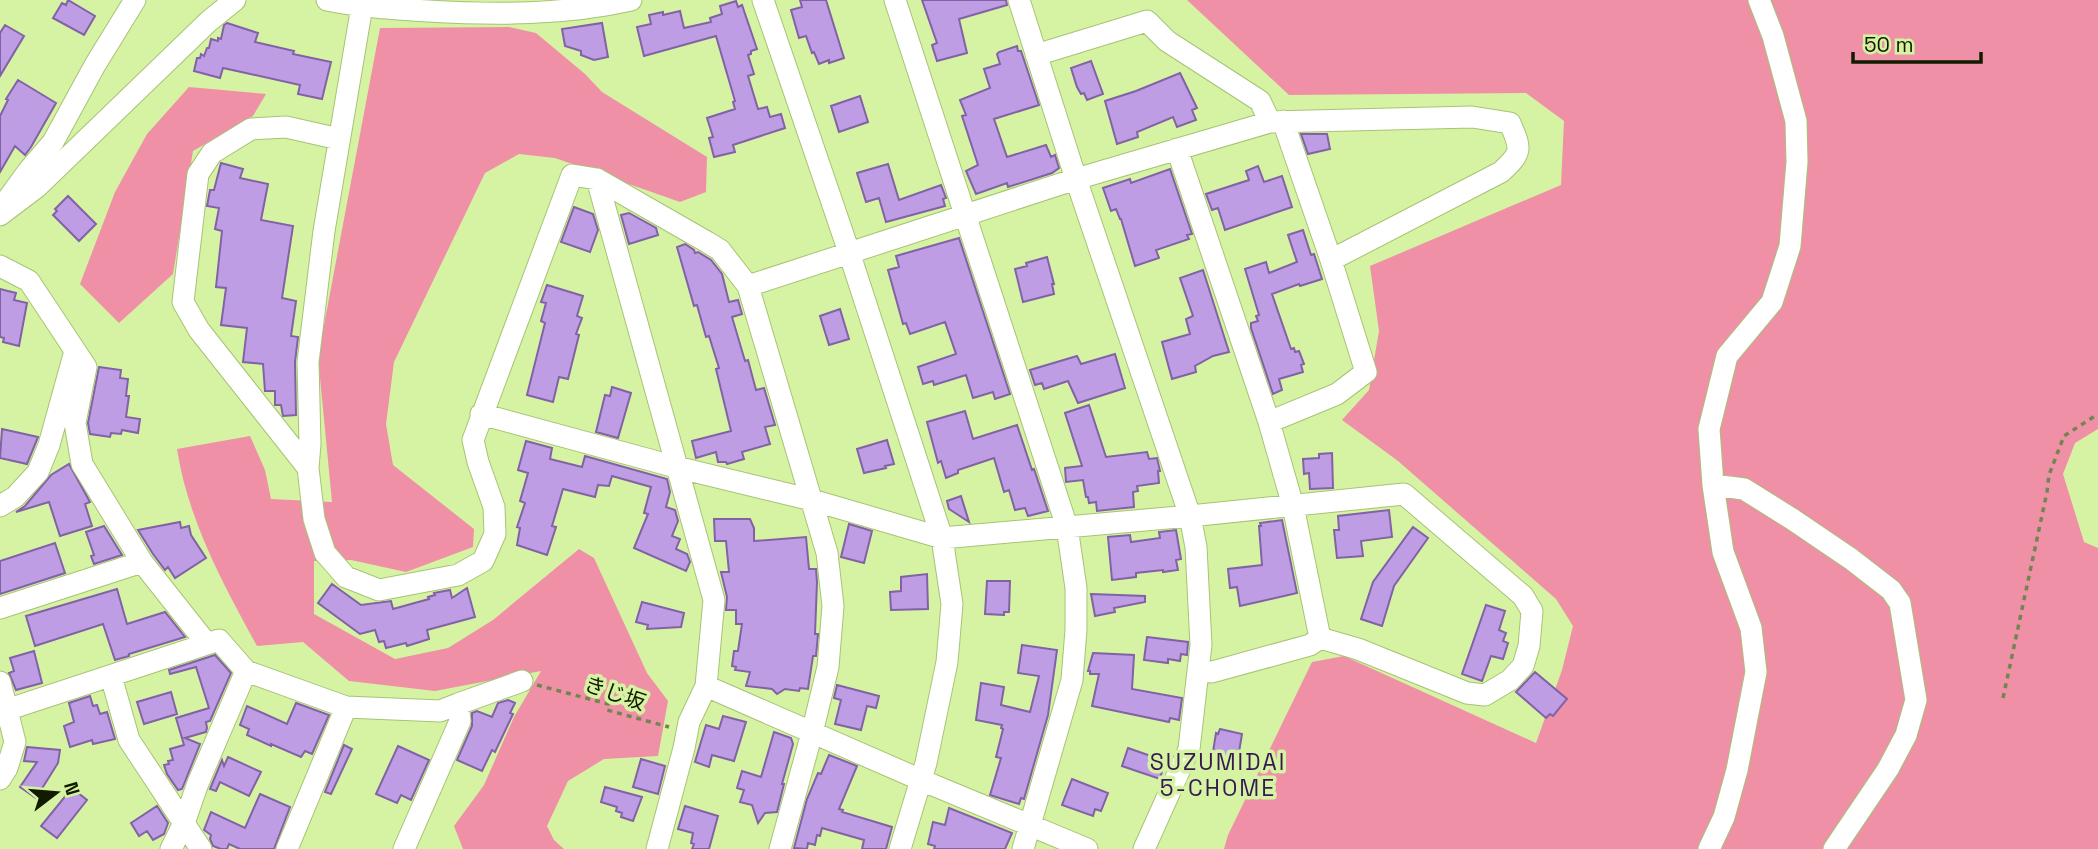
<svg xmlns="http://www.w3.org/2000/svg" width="2098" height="849" viewBox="0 0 2098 849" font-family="'Space Grotesk','Noto Sans JP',sans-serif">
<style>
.forest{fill:#ef90a7}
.building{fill:#be9de5;stroke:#8162a5;stroke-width:2}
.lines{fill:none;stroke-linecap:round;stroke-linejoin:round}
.minor-casing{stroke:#a7c375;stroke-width:23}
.path{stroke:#728550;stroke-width:3.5;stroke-dasharray:5 5;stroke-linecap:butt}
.minor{stroke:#fff;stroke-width:21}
.labels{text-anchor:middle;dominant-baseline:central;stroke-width:7;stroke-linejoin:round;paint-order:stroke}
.street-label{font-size:21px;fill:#121b00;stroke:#d6f3a3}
.neighbourhood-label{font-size:23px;letter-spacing:2px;fill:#361951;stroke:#d6f3a3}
</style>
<rect width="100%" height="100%" fill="#d6f3a3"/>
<path class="forest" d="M1187 0H2098V429L2075 443 2063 474 2084 542 2098 548V849H1224L1228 835 1312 662 1344 656 1536 743 1562 670 1573 626 1556 599 1398 461 1342 420 1369 390 1379 331 1370 266 1561 185 1564 121 1526 93 1289 95Z
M509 27 536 33 585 74 602 92 707 157 706 192 680 202 555 158 519 154 485 173 394 362 386 424 393 465 474 529 473 547 406 572 351 560 314 561V614L395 659 448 648 493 620 579 549 594 558 647 673 668 701 658 756 604 759 568 781 547 826 554 840 564 849H463L454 826 484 785 514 717 541 671 435 691 349 681 303 642 257 646C223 584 188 520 177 449L250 436 265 470 271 499 332 502 318 357 380 28Z
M189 87 266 94 253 116 193 151 173 274 119 323 80 284 115 192 147 134Z"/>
<path class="building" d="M68 0 95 16 84 35 53 18 62 3 66 5Z
M800 0H826L844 58 829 63V60L819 64 814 52 812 53 806 36 799 38 791 10 802 7Z
M922 0H1006L1007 5 959 19 967 53 937 61 932 45 937 43Z
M736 1 738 7 742 5 757 49 751 51V54L748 55 754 74 748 76 758 109 767 107 770 117 781 114 785 128 733 145 735 152 714 157 709 138 713 137 707 118 735 109 733 102 735 101 716 36 644 56 637 27 651 24 649 15 663 12V15L680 11 684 28 711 22 710 18 722 14 720 6Z
M227 23 258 33 255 42 294 51 293 54 331 62 322 99 298 94 300 85 223 68 220 78 194 71 197 58H200L201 54 204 56 207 48H209L211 39 218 41V38L221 39 224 25Z
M602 23 608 57 594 60 581 55V51L565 46 562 29Z
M5 25 24 36 0 76V33Z
M1017 46 1018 51H1021L1039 105 994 119 1007 157 1046 145 1051 157 1055 155 1059 168 1052 173 1008 187 1007 183 976 194 966 171 978 165 962 116 966 115 960 100 990 88 984 69 1000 64 997 54 999 52Z
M1091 61 1103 94 1087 100 1084 93 1081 94 1077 87 1071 68Z
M1180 73 1197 108 1192 110 1196 120 1177 127 1173 117 1137 132 1138 137 1117 144 1105 101 1136 91Z
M18 80 56 103 31 147 25 155 15 146 0 172V116L8 100 6 99Z
M860 96 868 122 839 132 831 106Z
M1301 134H1327L1330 149 1308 154Z
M221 163 243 169 240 178 268 184 261 220 293 226 282 298 296 301 291 336 298 337 295 362 296 415 283 416 281 405H275V391H265L263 364 243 362 247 328 221 325 226 288 216 287 222 231 215 229 219 208 207 206 210 190H214Z
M888 164 899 200 941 185 946 198 943 199 945 206 886 222 879 198 866 202 857 173Z
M1258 166 1264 182 1282 176 1292 207 1225 230 1218 208 1212 210 1206 194 1249 180 1246 171Z
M1170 169 1192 234 1187 235 1189 239 1156 250 1159 258 1135 266 1121 219H1120L1116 209 1111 211 1103 188 1130 179 1131 183Z
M68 196 96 224 79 241 53 215 57 211 55 209Z
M574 207 593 214 598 230 590 252 561 242Z
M629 213 656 228 658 235 629 244 621 215Z
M1303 230 1311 255 1314 254 1322 279 1300 286 1299 284 1272 294 1291 349 1294 348 1295 352 1299 351 1304 364 1301 365 1303 372 1279 379 1282 390 1273 394 1251 328V323L1258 321 1256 316 1259 315 1245 269 1266 262 1269 273 1297 262 1288 235Z
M959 238 1010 394 995 399 993 392 973 398 966 375 934 385 933 381 923 384 918 367 956 354 945 322 910 334 906 323 903 324 888 270 899 267 896 256Z
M685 244 694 250 695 253 698 252 711 260 722 274 729 302 738 300 742 314 732 317 745 361 748 360 756 390 764 388 775 425 765 427 770 444 742 452 744 459 727 464 726 462H718L716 452 696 458 692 441 731 431 716 369 719 368 709 336 706 337 697 305 694 306 677 247Z
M1047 257 1054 284H1052L1054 294 1023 302 1015 269 1027 266 1026 263Z
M1203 270 1229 352 1213 356 1195 366 1196 372 1172 379 1162 342 1190 334 1186 319 1193 316 1180 278Z
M547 285 583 296 577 316 582 318 576 334 579 335 568 379 559 377 553 402 527 395 545 323 541 321 546 303 541 302Z
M0 289 16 293 14 300 27 303 19 346 3 342 4 338 0 337Z
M840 309 849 339 829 345 820 316Z
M1115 354 1125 388 1078 403 1068 381 1044 389 1042 383 1035 385 1030 370 1077 356 1081 364Z
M99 367 121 370 120 378 128 379 126 396H129L126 417 140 419 138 433 122 430 121 434 111 433 110 437 90 434 88 423Z
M612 387 631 393 618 438 596 432 605 395 610 396Z
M1089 405 1106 457 1147 452 1149 459 1157 458 1160 471H1158L1159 483 1137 486 1138 491 1133 492 1134 507 1097 511 1096 502 1089 503 1088 497H1086L1083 480 1066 482 1065 468 1082 466 1065 413Z
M965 411 973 439 1017 425 1032 470 1034 469 1048 511 1028 516 1025 508 1015 510 1009 490 1004 492 994 458 958 470V473L946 478 941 461 938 463 927 422Z
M2 429 38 437 27 464 0 458Z
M887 440 894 464 885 466 886 468 864 473 857 449Z
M526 441 552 448 550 459 582 467 585 456 667 479 670 492 666 507 675 510 678 521 672 536 680 539 676 549 687 554 690 562 686 571 634 548 648 514 644 513 651 487 612 476 609 486 598 485 595 497 563 489 552 526 556 527 547 555 517 545 520 528 517 527 525 503 520 501 528 473 518 470Z
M1332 453 1333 488 1310 489 1309 473 1304 474 1303 459 1319 458V454Z
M69 464 90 502 85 504 92 526 60 536 49 502 16 512 25 506 51 475Z
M961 496 969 522 949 509 947 501Z
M1389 510 1392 537 1361 541 1363 556 1337 558 1334 530H1339L1338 516Z
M714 519H750L754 528V541L806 537 809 569H816L817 582 815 634H818L816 656H813L808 689 800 688 799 691 785 689 777 694 772 689 746 686 750 672 735 670 736 667 732 666 734 651H738L742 624H736V610H726L727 597 721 572H729L726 541H715Z
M1282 520 1297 593 1240 606 1237 587 1230 588 1228 569 1262 565 1259 526H1261L1260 523Z
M180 522 181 528 189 526 191 535 206 558 175 578 168 567 165 570 153 554 138 530Z
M849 524 872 531 864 563 841 557Z
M104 526 122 555 94 564 91 556 94 555 86 532Z
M1413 527 1428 538 1394 586 1382 626 1361 619 1373 582Z
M1176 530 1181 559 1176 560 1178 570 1163 572V570L1136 573V577L1112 580 1108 537 1130 535 1131 542 1160 538 1159 532Z
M55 543 65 573 0 594V561Z
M927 574 928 609 891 610 890 592 901 591V577Z
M987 581H1010L1009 612H1004V615L985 614Z
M332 584 361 605 391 601 393 609 429 599 428 597 435 595 434 593 450 590 452 598 467 588 475 617 427 630 429 639 407 646 406 643 386 648 384 641 379 642 375 630 360 634 318 603Z
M117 589 127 624 165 612 185 637 129 654V656L115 660 103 624 35 646 26 616Z
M1091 594 1145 596V602L1114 608 1115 612 1095 616Z
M642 602 684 613 681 627 647 629 648 625 636 622Z
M1486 605 1505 611 1499 630 1506 633 1503 641 1508 643 1503 659 1491 656 1482 681 1462 674Z
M1147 637 1188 642 1187 655 1181 654 1180 661 1168 659V663L1144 660Z
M1022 645 1057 650 1048 715 1024 799 1021 798 1019 804 990 795 1001 758 996 757 1003 729 1001 728 1002 725 976 720 981 683 1004 687 1001 705 1030 712 1039 676 1018 673Z
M34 651 42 683 16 690 9 673 14 671 10 658Z
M1093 653 1134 655 1132 689 1182 698 1179 720 1170 718 1169 722 1092 706 1099 674H1090V671H1088Z
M215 655 231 673 210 721 206 722 207 728 206 732 185 738 200 744 182 789 178 790 167 774 164 765 169 764 168 761 173 760 170 749 184 745 176 718 209 708 196 667 170 674 169 670Z
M1535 672 1567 699 1553 716 1550 714 1546 718 1516 692Z
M837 685 879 696 876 708 867 706 861 730 835 724 841 700 834 698Z
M171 692 177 714 144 724 137 702Z
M90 696 93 706 97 705 100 714 107 712 115 739 93 744 92 740 70 747 64 726 74 722 69 703Z
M508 700 515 703 510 713 513 714 495 752 492 750 482 771 457 760 472 726V713L477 711 492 717 498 703Z
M296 703 329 715 312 754 305 751 301 757 271 744V746L247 735 249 729 240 725 247 706 287 724Z
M723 716 746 722 734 761 712 755 709 767 695 762 706 725 719 729Z
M1220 729 1242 734 1237 764 1212 758 1216 733 1218 734Z
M774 732 791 738 793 744 782 784H784L777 812 765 813 758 823 752 805 740 802 744 790 737 788 742 771 761 777Z
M344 745 352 749 331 794 325 792Z
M398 746 429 760 411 800 401 795 397 803 376 794Z
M27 747 60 750 58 763 36 798 20 787 37 762 24 761Z
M1128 748 1165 761 1160 779 1122 766Z
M829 755 857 766 839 809 843 810 842 812 892 827 886 849H862L864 840 822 828 820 836 817 835 815 845 808 843 807 849 794 848 807 799 818 773 821 774Z
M228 757 261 772 249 796 220 782 216 791 210 789 222 760 224 766Z
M641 759 665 766 658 794 633 787Z
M1072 779 1108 793 1101 811 1095 809 1093 816 1062 805Z
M605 787 642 797 633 821 621 817 622 813 616 811 617 807 601 802Z
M72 788 87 800 57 838 41 826Z
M260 794 290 807 274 849H240L229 844 227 849H221L213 846 210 839 211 835 204 830 211 812 245 828Z
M157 806 168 823 164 834 153 840 147 831 139 836 131 823Z
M685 806 718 816 709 849H692L694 844 691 843 693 833 678 829Z
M949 808 1012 833 1005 849H934L935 846 928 844 933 822 945 825Z"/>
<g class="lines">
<defs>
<path id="minor" d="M327 0C361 7 394 9 428 11 495 15 565 15 631 0
M363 0 324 231 308 362 310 444 308 468 314 519 325 553 346 577 379 590 458 575 483 561 495 534 494 507 478 462 473 440 572 175 597 179 707 242 720 250 748 286 827 553 833 606 828 667 812 733 780 849
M763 0 849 252 942 538 952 604 947 662 926 763 900 849
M895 0 1067 527 1076 588V630L1072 680 1023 849
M1019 0 1076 179 1190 516 1196 547 1201 645 1189 749 1144 849
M1036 55 1147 21 1167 41 1260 101 1270 122
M1177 149 1269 422 1293 506 1320 638
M597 179 714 600 706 686 689 722 684 748 657 849
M5 203 29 170 53 142 95 65 135 0
M0 215 37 187 209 21 235 0
M0 266 29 281 86 367 75 423 82 464 142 562 207 644
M748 286 1076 179 1270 122 1472 117 1510 123C1521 149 1523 152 1501 172L1331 260
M481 414 676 467 812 500 942 538 1190 516 1404 494 1523 596 1532 611 1529 646 1523 666 1510 680 1485 695 1467 693 1358 649 1320 638 1310 645 1212 672 1198 671
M1269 422 1337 394 1366 372 1331 260 1283 121
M308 468 199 330 183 302 198 174 212 153 251 129 286 127 339 139
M1713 485 1744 489 1792 519 1851 559 1891 590 1900 603 1916 700 1906 735 1888 769 1834 849
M0 506 15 497 38 472 49 445 75 351
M0 608 142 562
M111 676 129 740 201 849
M0 682 15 742 7 768 0 779
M706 686 921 780 1087 849
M458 704 522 681
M0 712 219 640 246 671 346 707 440 711 458 704 460 721 404 849
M171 849 184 823 198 783 246 671
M287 849 346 707
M1709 849 1724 817 1737 770 1756 672 1751 628 1723 552 1713 485 1709 429 1727 356 1772 302 1790 246 1797 162 1796 121 1773 36 1759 0"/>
</defs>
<use href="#minor" class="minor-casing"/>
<path class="path" d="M537 685 608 704 607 710 669 727
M2003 698 2047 492 2049 475 2064 436 2098 414"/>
<use href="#minor" class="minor"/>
</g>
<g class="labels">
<g class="street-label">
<text transform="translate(615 693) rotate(19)">きじ坂</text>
</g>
<g class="neighbourhood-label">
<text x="1218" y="762">SUZUMIDAI<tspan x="1218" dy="26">5-CHOME</tspan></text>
</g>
</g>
<g transform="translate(56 793) rotate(74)" stroke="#d6f3a3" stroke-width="5" paint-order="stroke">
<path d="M0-5L12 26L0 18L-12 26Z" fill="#121b00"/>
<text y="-10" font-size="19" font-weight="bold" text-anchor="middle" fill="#121b00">N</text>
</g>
<path d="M1853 52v10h128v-10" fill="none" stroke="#121b00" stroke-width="3.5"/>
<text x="1864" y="52" font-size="21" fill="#121b00" stroke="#d6f3a3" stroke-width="5" paint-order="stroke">50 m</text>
</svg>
